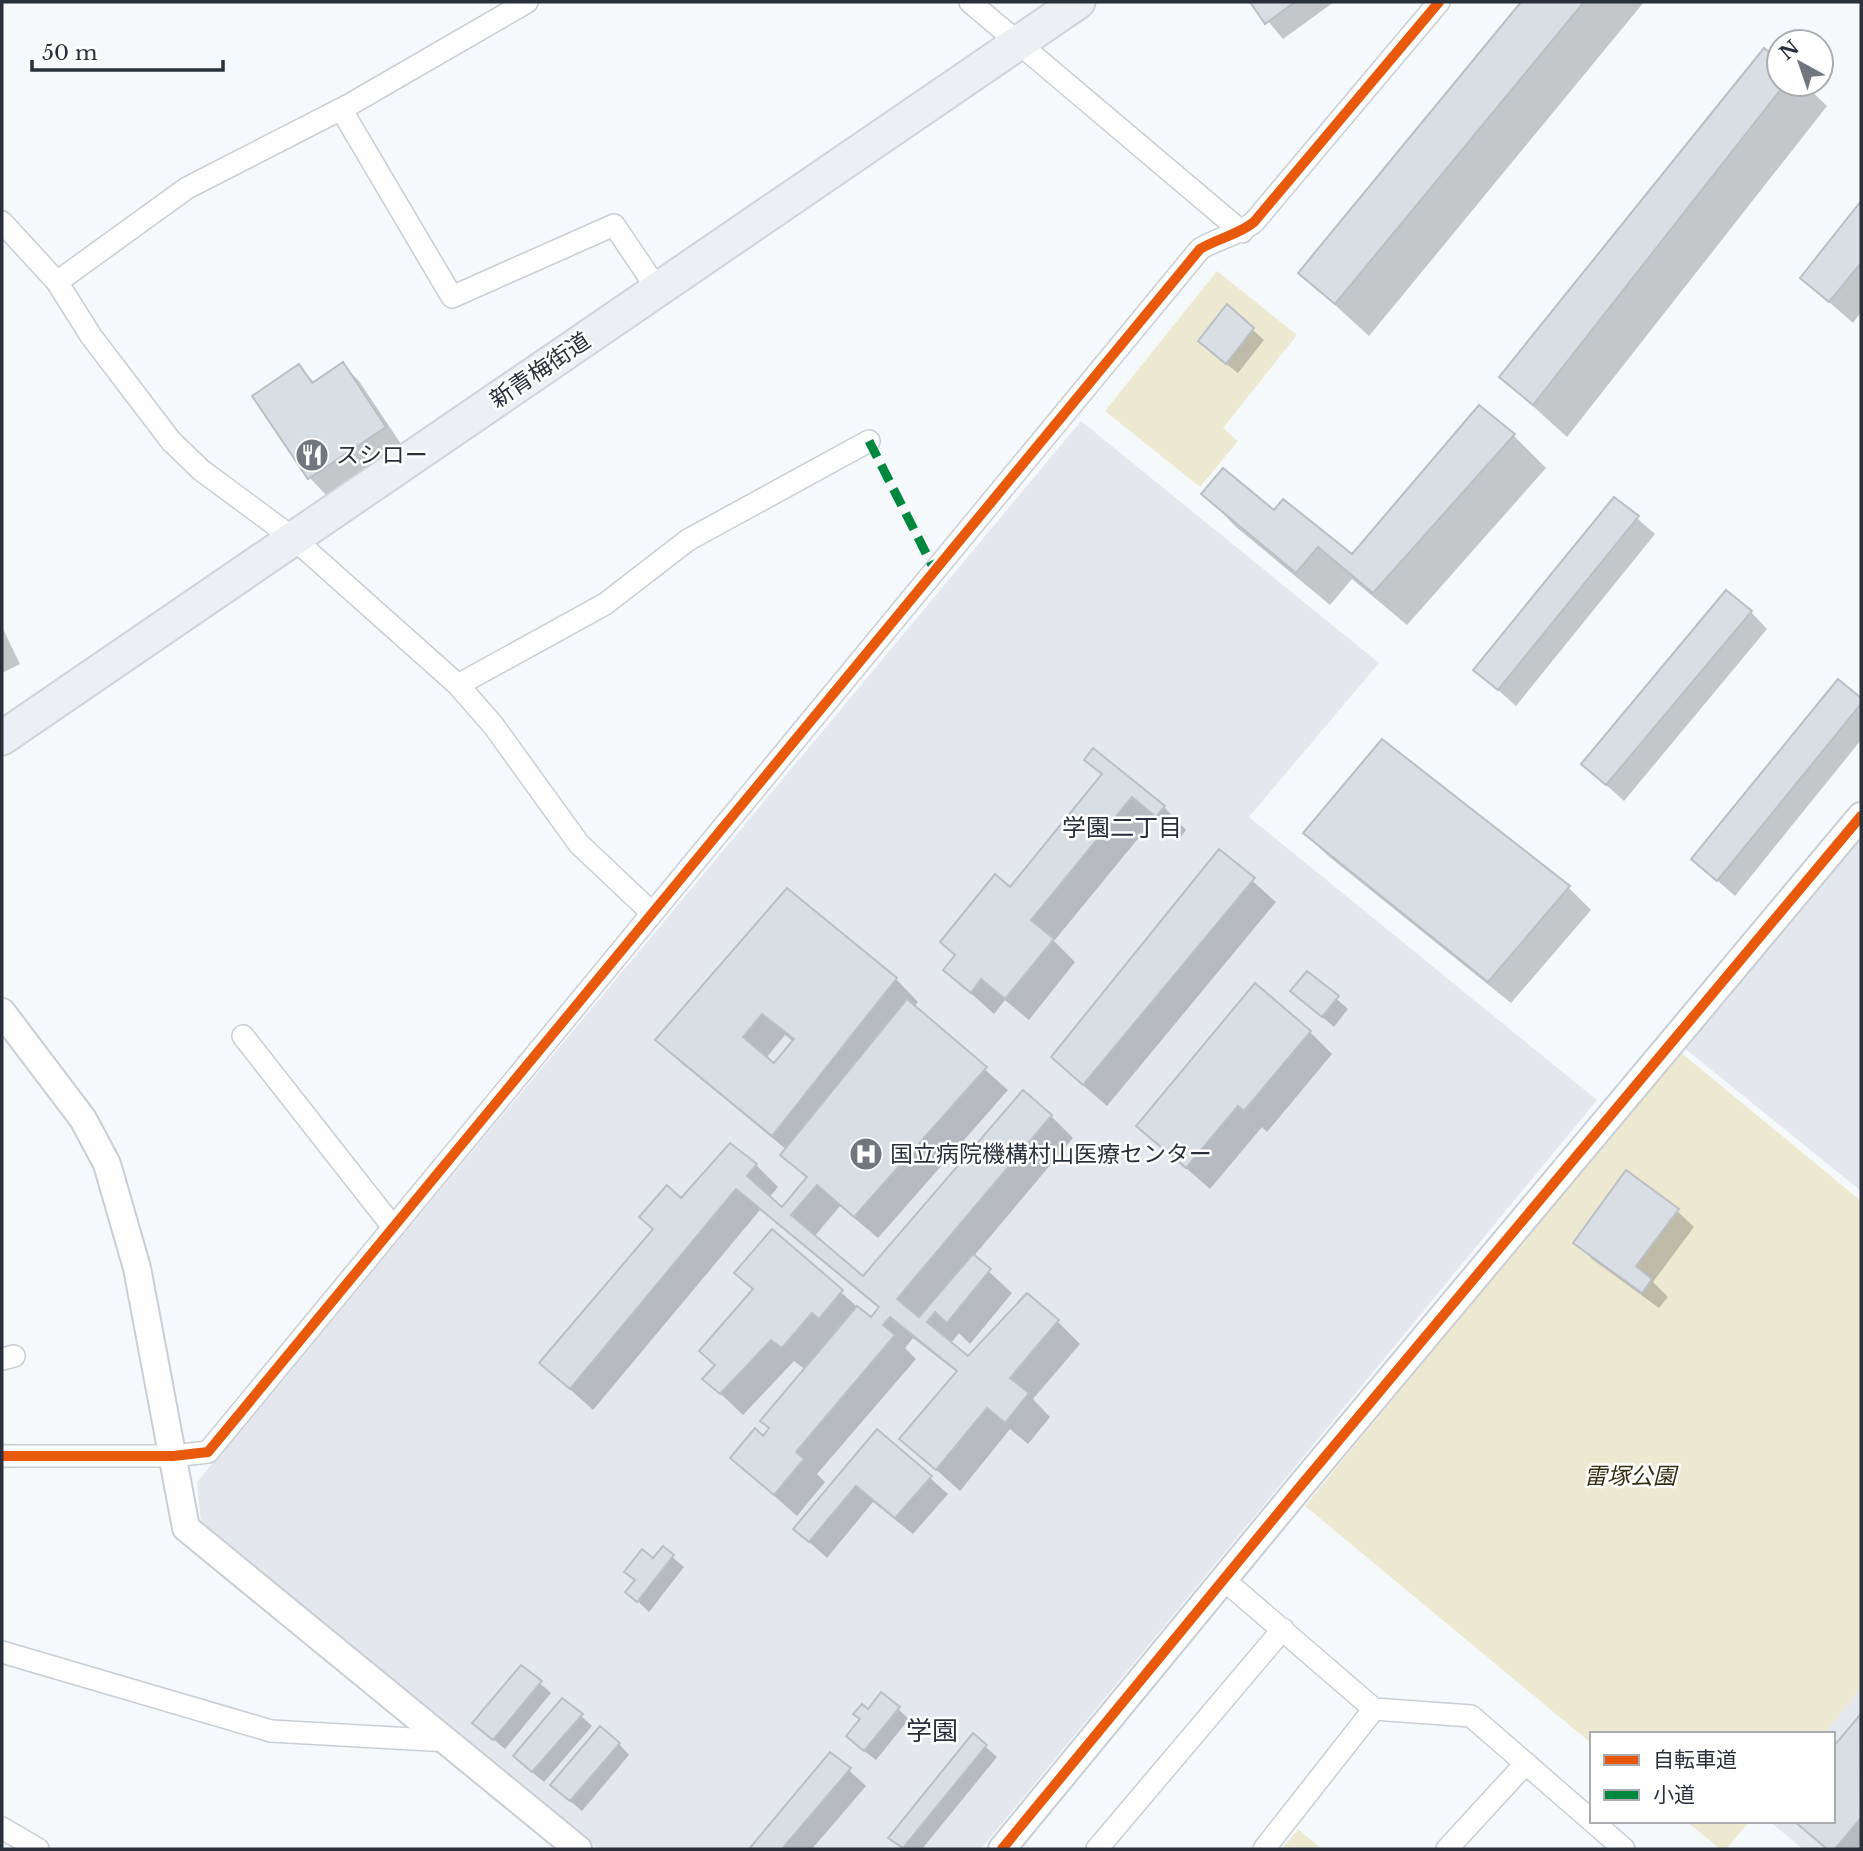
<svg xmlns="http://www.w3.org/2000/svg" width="1863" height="1851" viewBox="0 0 1863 1851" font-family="'Libre Baskerville','Noto Sans JP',serif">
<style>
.built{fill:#e4e8ee}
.green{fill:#ede9d1}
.shadow{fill:#0003;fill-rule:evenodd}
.building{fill:#d9dee5;stroke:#babfc6;stroke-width:2;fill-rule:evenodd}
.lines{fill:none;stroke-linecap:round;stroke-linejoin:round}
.minor-casing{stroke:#c9ced5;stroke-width:24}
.tertiary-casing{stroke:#c9ced5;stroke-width:30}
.primary-casing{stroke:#d1d3d7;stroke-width:37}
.minor{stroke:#fefeff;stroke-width:21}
.tertiary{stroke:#fefeff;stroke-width:26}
.primary{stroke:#eceff4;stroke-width:33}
.quiet{stroke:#00873e;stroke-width:9;stroke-dasharray:18 9;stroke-linecap:butt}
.cycleway-casing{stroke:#fff;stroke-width:15}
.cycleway{stroke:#e8590c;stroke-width:10}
.labels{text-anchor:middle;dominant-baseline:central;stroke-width:5;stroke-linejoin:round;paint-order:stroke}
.street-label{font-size:23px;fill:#29303c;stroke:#fff}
.poi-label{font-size:23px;fill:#29303c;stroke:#fff;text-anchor:start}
.park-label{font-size:23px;font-style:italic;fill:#352f12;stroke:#fff}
.neighbourhood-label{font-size:24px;fill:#29303c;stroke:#fff}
.quarter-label{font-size:26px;fill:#29303c;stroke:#fff}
</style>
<rect width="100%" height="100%" fill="#f6f9fc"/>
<path class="built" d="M1081 421 1379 663 1249 817 1597 1100 981 1849H598L201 1523 197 1482Z
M1861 833V1191L1683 1047Z
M1861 1688V1849H1803L1769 1821H1833V1734H1824Z"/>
<path class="green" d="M1217 271 1297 335 1223 428 1238 441 1200 487 1105 411Z
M1679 1051 1861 1201V1688L1824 1734H1592V1744L1305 1506Z
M1686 1821H1750L1726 1849H1720Z
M1298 1829 1322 1849H1282Z"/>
<path class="shadow" d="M1252 2H1334L1283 39Z
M1523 2H1644L1369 336 1300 273Z
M1764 51 1779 62V84H1804L1827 106 1567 437 1501 377Z
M1861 204V312L1853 323 1802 278Z
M1227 307 1264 340 1238 373 1211 352Z
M342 364 359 381 401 444 326 495 310 478 255 396 299 367 315 383Z
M1513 435 1546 468 1407 625 1352 579 1330 605 1236 527 1204 494 1352 557Z
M1615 499 1655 534 1516 706 1476 670Z
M1751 612 1767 629 1624 801 1583 764Z
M2 627 20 664 2 673Z
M1838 681 1861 700V740L1735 896 1693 859Z
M1086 760 1164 807 1186 830 1180 838 1155 818 1054 941 1075 962 1029 1020 1005 1000 994 1014 945 970 956 956 942 942 1010 889 1103 776Z
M1305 833 1568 887 1591 910 1511 1003 1327 855Z
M1219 851 1276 902 1107 1106 1076 1079Z
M787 891 896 979 918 1002 914 1007 1008 1090 878 1238 840 1206 814 1237 863 1278 1051 1116 1073 1138 973 1257 1012 1293 970 1344 959 1333 950 1344 968 1359 1058 1322 1080 1344 1033 1399 1050 1417 1028 1444 1010 1429 960 1491 902 1439 958 1373 913 1338 905 1348 916 1359 817 1474 825 1482 797 1516 732 1458 763 1439 806 1370 794 1361 743 1415 704 1378 717 1366 754 1290 737 1273 772 1231 871 1319 880 1309 760 1210 593 1410 541 1363 681 1201 756 1165 778 1187 769 1198 782 1209 807 1179 783 1155 787 1150 680 1062 658 1040ZM785 1035 794 1042 775 1065 766 1058Z
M1307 973 1348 1009 1334 1027 1292 991Z
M1310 1032 1332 1054 1267 1132 1262 1127 1210 1189 1138 1126Z
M1677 1211 1694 1227 1653 1282 1668 1297 1659 1308 1592 1259 1575 1242Z
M877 1431 948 1494 913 1534 873 1502 827 1558 795 1529Z
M663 1549 684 1567 649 1612 628 1592 636 1582 627 1572 654 1561Z
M521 1667 551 1693 505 1749 474 1723Z
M898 1709 909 1719 876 1760 859 1747 868 1711Z
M581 1716 592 1726 544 1782 526 1767Z
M1860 1718 1861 1849H1827L1795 1821H1833V1749Z
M973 1736 997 1757 922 1849H902L890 1838Z
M619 1744 629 1755 582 1811 563 1795Z
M831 1754 866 1786 812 1849H751Z"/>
<path class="building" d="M1250 2H1295L1265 24Z
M1521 2H1584L1335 304 1298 273Z
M1764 48 1779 60V84H1785L1533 405 1499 377Z
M1861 201V263L1829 302 1800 278Z
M1227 304 1254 328 1226 364 1198 341Z
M343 362 386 427 308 479 252 396 299 364 312 383Z
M1479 405 1515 434 1373 593 1318 547 1296 573 1201 494 1223 468 1274 510 1283 499 1352 554Z
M1614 497 1639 516 1498 690 1473 670Z
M1726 590 1752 611 1606 785 1581 764Z
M1838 679 1861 698V704L1717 881 1691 859Z
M1382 739 1570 886 1488 982 1303 833Z
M1093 748 1165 806 1156 817 1132 797 1031 920 1054 939 1005 999 981 979 971 993 943 970 955 955 940 942 995 874 1010 887 1102 774 1084 760Z
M1219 849 1255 878 1083 1085 1051 1057Z
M787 888 897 978 772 1136 655 1040ZM762 1014 794 1039 774 1063 743 1037Z
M1307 971 1339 996 1322 1017 1290 991Z
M1255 983 1311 1031 1244 1111 1238 1106 1186 1168 1136 1126Z
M907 999 987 1067 854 1217 817 1185 791 1215 863 1276 1023 1090 1052 1115 897 1299 919 1317 973 1254 991 1269 947 1323 935 1312 927 1322 968 1356 1027 1293 1059 1320 1010 1378 1029 1393 1005 1423 987 1408 936 1470 899 1439 957 1371 890 1317 883 1325 895 1335 796 1452 804 1459 774 1495 730 1458 755 1428 763 1436 769 1428 760 1421 857 1306 871 1317 879 1307 736 1189 570 1389 539 1363 653 1229 639 1217 667 1185 681 1198 730 1143 757 1164 747 1176 782 1207 807 1177 780 1155Z
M1626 1170 1679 1209 1636 1266 1652 1279 1642 1293 1573 1243Z
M772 1229 843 1290 819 1319 812 1313 782 1348 771 1340 720 1394 702 1379 715 1365 699 1351 753 1289 734 1273Z
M877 1429 932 1476 895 1518 856 1486 809 1542 793 1529Z
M663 1546 674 1555 637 1602 625 1592 635 1580 624 1572 642 1549 653 1558Z
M521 1665 542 1681 493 1740 472 1723Z
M881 1692 900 1707 864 1751 846 1736 860 1719 853 1714 862 1704 868 1709Z
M562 1698 583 1714 532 1772 513 1756Z
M1860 1715 1861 1818 1835 1849H1827L1794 1821H1833V1747Z
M600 1726 620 1743 570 1801 550 1785Z
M973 1733 987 1745 903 1848 888 1838Z
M830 1752 851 1768 782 1849H749Z"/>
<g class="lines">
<defs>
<path id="minor" d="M970 2 1242 232
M341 109 452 297 614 225 658 290
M2 222 57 282 91 336 171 441 201 470 293 538 458 685 493 725 579 844 651 912
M57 282 187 188 349 105 527 2
M458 685 605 604 688 540 869 441
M243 1036 393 1227
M2 1359 14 1356
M2 1456H173L208 1452 1200 249C1218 238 1238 235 1254 222L1439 2
M1223 1579 1374 1709 1471 1716 1592 1821
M2 1652 271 1731 448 1741
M1592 1821 1624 1849
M2 1828 38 1849
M1097 1849 1283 1629
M1264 1849 1374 1709
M1447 1849 1526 1763"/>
<path id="tertiary" d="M2 1012 83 1119 107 1164 137 1268 186 1528 578 1849
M1002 1849 1298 1489 1861 816"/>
<path id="primary" d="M2 738 1078 2"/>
</defs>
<use href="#minor" class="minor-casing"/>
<use href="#tertiary" class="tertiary-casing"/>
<use href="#primary" class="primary-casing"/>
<use href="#minor" class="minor"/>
<use href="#tertiary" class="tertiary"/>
<use href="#primary" class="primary"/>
<path class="quiet" d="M869 441 934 569"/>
<defs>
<path id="cycleway" d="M2 1456H173L208 1452 1200 249C1218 238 1238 235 1254 222L1439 2
M1002 1849 1298 1489 1861 816"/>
</defs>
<use href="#cycleway" class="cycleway-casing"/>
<use href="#cycleway" class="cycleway"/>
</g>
<defs>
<symbol id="restaurant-disc" viewBox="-11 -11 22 22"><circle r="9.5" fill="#71767f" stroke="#fff"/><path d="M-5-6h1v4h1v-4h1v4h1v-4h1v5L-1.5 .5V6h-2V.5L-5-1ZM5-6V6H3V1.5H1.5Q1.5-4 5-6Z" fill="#fff"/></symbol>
<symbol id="hospital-disc" viewBox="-11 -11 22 22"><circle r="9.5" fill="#71767f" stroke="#fff"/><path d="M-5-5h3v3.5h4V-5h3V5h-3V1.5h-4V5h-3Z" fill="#fff"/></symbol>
</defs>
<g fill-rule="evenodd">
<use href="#restaurant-disc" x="293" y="436" width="38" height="38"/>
<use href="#hospital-disc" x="847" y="1135" width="38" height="38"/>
</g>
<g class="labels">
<g class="street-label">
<text transform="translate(540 370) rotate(-34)">新青梅街道</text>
</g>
<g class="poi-label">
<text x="336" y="455">スシロー</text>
<text x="890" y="1154">国立病院機構村山医療センター</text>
</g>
<g class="park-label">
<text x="1630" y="1476">雷塚公園</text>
</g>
<g class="neighbourhood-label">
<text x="1122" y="827">学園二丁目</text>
</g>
<g class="quarter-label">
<text x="932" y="1731">学園</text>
</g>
</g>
<rect width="1863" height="1851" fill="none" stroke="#29303c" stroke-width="7"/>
<rect x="1590" y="1732" width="245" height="91" fill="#ffffff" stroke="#a9acb1" stroke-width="2"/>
<rect x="1604" y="1755" width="35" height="10" fill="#e8590c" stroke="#a9acb1" stroke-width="2"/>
<text x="1653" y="1767" font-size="21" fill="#29303c">自転車道</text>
<rect x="1604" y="1790" width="35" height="10" fill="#00873e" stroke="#a9acb1" stroke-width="2"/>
<text x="1653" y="1802" font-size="21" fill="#29303c">小道</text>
<g transform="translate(1800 63) rotate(320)"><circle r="33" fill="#ffffff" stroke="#a9acb1" stroke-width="2"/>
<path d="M0-5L12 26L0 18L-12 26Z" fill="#71767f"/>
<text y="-10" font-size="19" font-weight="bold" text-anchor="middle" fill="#29303c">N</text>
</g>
<path d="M32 60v10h191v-10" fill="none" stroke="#29303c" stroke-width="3.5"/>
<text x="42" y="60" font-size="21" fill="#29303c" stroke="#ffffff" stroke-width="5" paint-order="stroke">50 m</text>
</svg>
